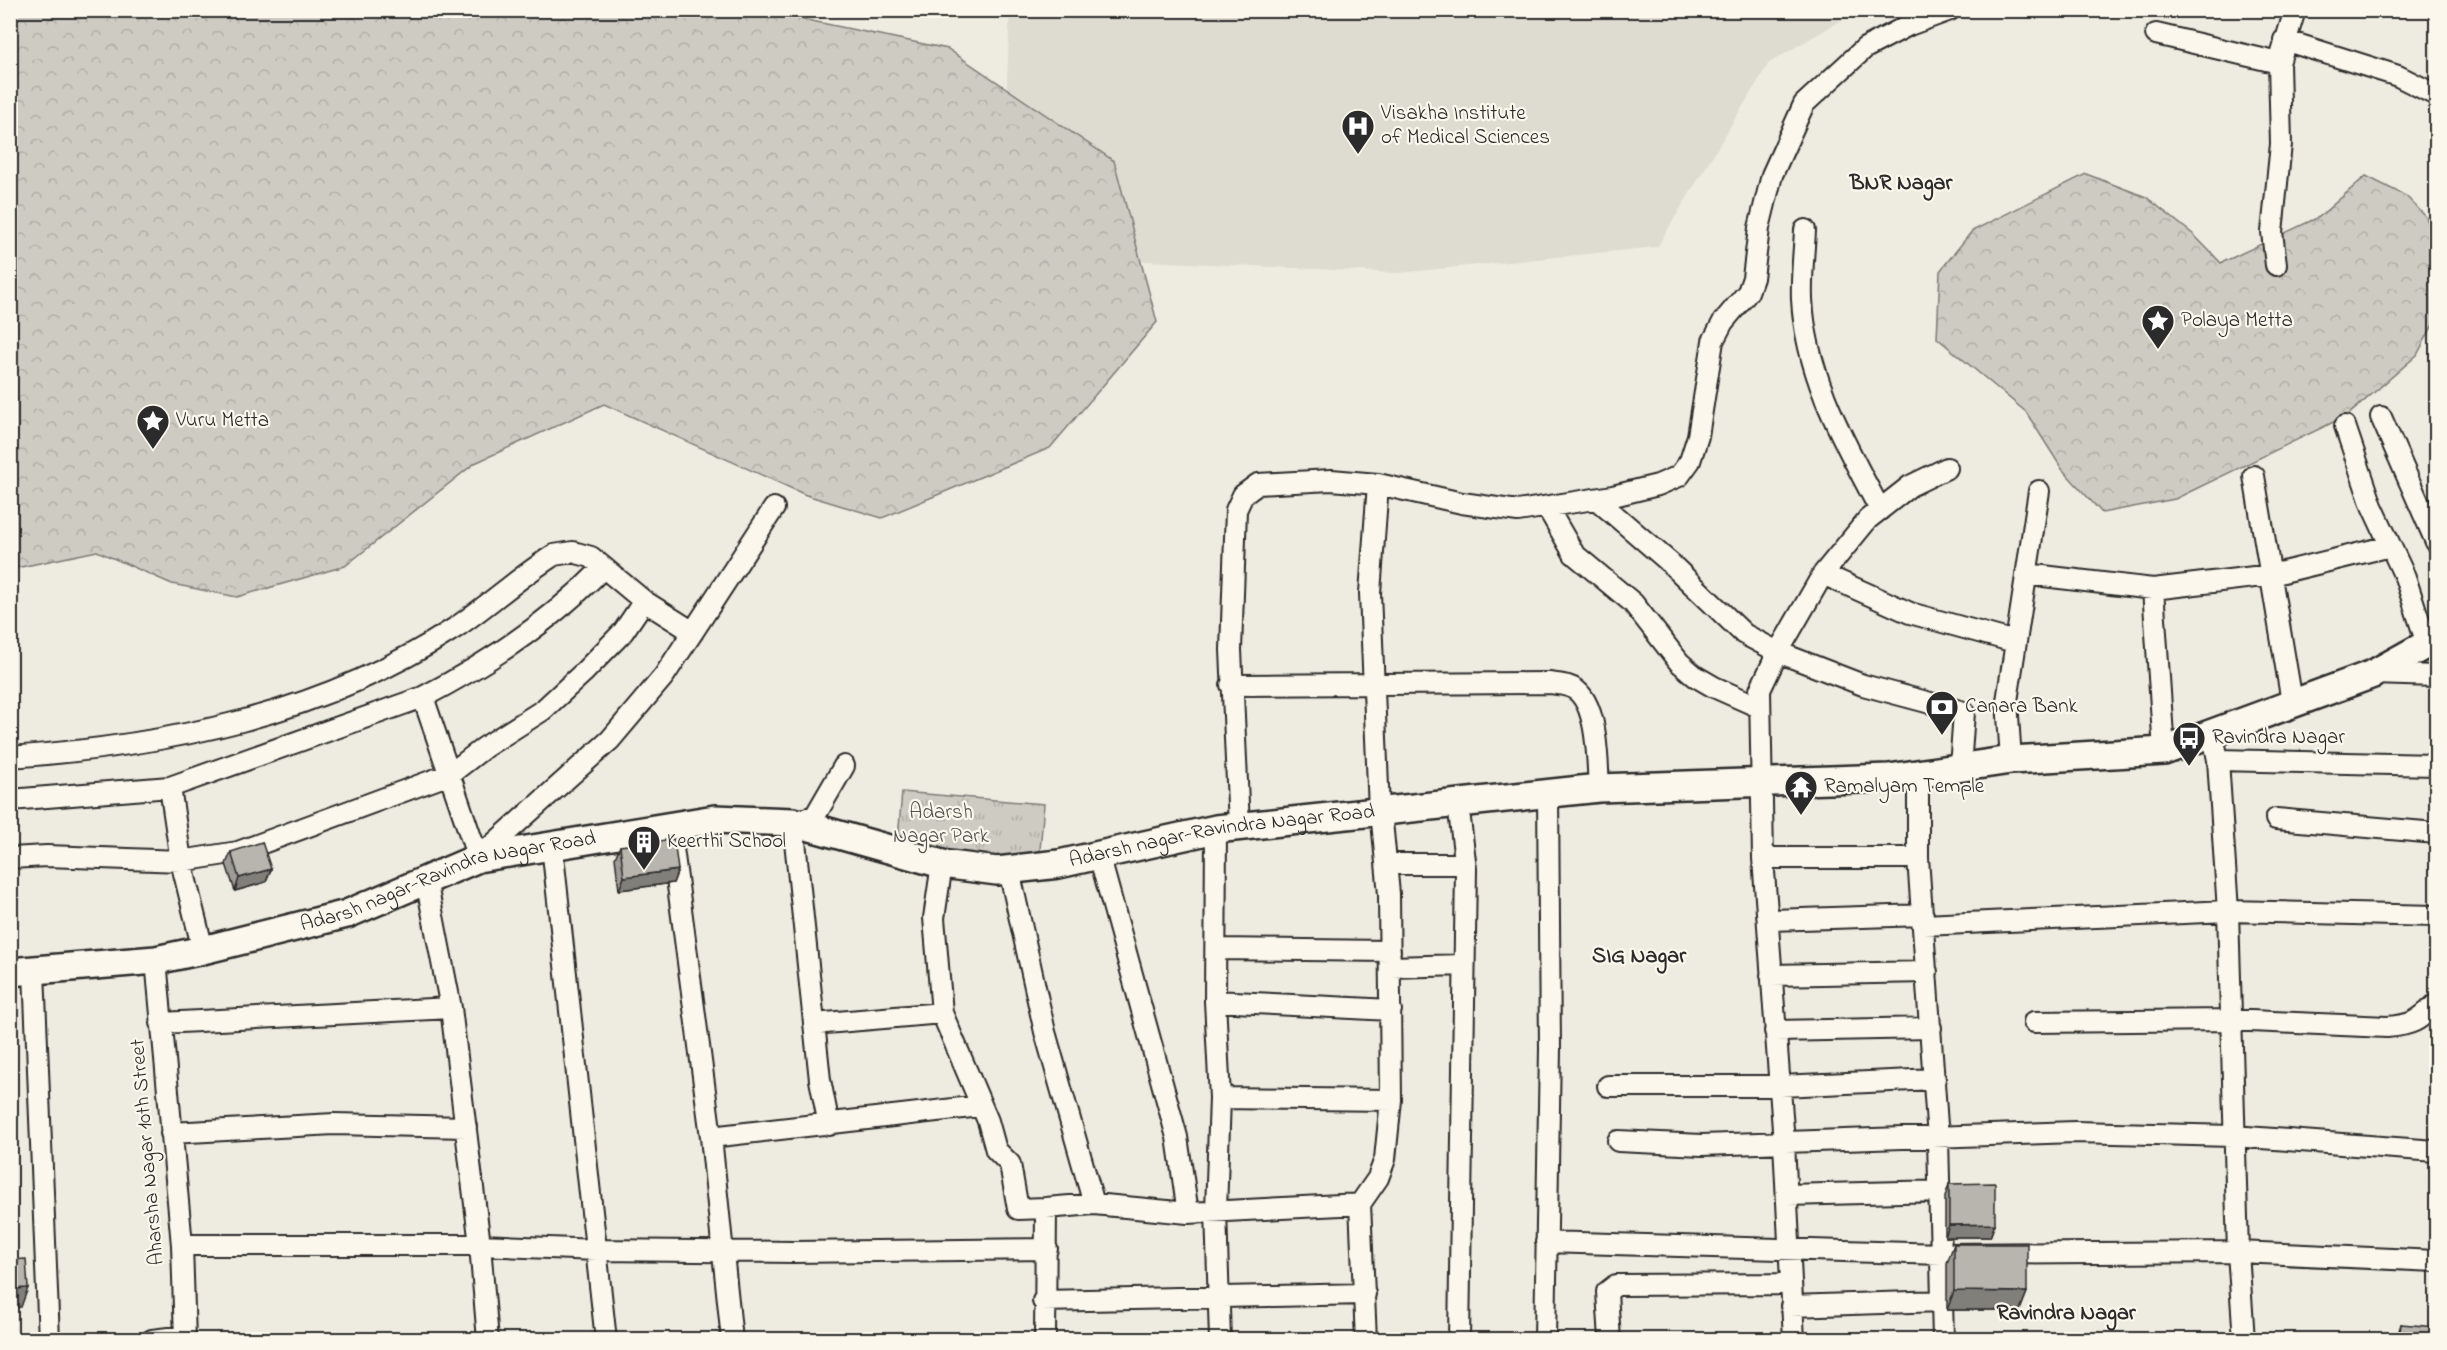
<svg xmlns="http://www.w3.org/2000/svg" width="2447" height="1350" viewBox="0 0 2447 1350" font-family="'Indie Flower',sans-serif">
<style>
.built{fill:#dedbd1}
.grass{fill:url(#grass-tufts);stroke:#7c7b76;stroke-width:1.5}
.forest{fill:url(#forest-crowns);stroke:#7c7b76;stroke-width:1.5}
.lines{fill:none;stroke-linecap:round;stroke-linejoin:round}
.street-casing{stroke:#2b2b2b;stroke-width:24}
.secondary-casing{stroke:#2b2b2b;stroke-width:32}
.street{stroke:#fbf7ec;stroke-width:20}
.secondary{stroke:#fbf7ec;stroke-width:27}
.wall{fill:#9e9c96;stroke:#2b2b2b;stroke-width:1.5}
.shaded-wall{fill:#817f7a;stroke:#2b2b2b;stroke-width:1.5}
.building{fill:#b8b5ae;stroke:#2b2b2b;stroke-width:1.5}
.labels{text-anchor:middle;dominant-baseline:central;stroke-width:4.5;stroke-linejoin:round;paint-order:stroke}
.poi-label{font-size:21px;fill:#2b2b2b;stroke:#fbf7ec;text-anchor:start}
.park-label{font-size:21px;fill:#545351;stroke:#fbf7ec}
.street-label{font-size:21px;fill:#2b2b2b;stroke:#fbf7ec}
.neighbourhood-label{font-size:22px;font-weight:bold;fill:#2b2b2b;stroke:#fbf7ec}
</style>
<defs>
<pattern id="grass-tufts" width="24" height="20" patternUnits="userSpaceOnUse" patternTransform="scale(1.5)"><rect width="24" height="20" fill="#cecbc2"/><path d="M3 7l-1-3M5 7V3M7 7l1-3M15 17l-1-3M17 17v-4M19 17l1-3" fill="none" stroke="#b1aea7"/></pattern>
<pattern id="forest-crowns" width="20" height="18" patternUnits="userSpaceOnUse" patternTransform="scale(1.5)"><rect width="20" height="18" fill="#cecbc2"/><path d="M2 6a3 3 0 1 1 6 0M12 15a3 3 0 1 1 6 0" fill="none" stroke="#b1aea7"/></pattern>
</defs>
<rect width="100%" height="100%" fill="#eeebe0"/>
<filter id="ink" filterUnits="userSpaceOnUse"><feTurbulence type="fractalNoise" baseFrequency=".0167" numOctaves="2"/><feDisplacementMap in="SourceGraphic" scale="12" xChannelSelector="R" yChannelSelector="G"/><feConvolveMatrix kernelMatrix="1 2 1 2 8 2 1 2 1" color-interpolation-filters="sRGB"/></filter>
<g filter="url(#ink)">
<path class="built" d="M1010 11H1857L1769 63 1657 247 1398 273 1000 254Z"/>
<path class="grass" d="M902 792 1044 804 1039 862 897 851Z"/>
<path class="forest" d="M758 10 948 49 1114 161 1157 322 1050 448 882 518 806 495 604 404 475 463 345 566 237 597 172 584 97 551 11 569V11Z
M2086 174 2146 197 2194 235 2221 263 2319 217 2366 176 2406 196 2426 217 2436 243V319L2417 355 2348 415 2175 499 2102 513 2062 469 2026 412 1937 338 1940 271 1972 231Z"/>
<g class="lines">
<defs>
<path id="street" d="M2156 34 2279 63
M2284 40 2398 76 2436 95
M1805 230C1804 253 1801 276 1802 299 1806 377 1845 443 1880 510
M2276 265 2272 232 2281 144 2279 63 2295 10
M2381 417 2436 542
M2345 426 2372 506 2405 577 2427 644
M2254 476 2292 702
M1378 484 1370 593 1379 811
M1596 499 1668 561 1744 634 1778 652 1863 685 1964 712 1960 768
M1547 507 1574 554 1633 603 1679 662 1695 676 1714 687 1759 707
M1823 574 1910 613 2015 642
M2026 574 2153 589 2271 575 2390 546
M2153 589 2164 751
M2373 674 2436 676
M1231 685 1550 683C1555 684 1562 684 1568 686 1599 695 1597 762 1599 788
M423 697 478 858 610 740 664 676 774 508
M2213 735 2218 760 2228 911 2238 1252 2244 1340
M10 757C166 746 322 715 455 628 489 605 519 577 554 555L573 552 591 557 644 601 693 632
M2011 760 2007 701 2039 491
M2218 760 2436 765
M1918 773V858L1938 1139 1943 1340
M170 787 181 861 203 950
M10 800 170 787 423 697C489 663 551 621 603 568
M1458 803 1466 869 1459 1340
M2276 819 2436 833
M1239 826 1231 650 1236 510 1243 495 1258 484 1331 480 1378 484 1462 503 1518 511 1613 496 1658 485 1679 476 1690 461 1698 436 1713 341 1723 322 1748 292 1753 278 1759 228 1772 175 1804 104 1865 48 1909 25 1950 10
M1216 829 1215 1001 1220 1098 1216 1210 1220 1340
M552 846 606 1340
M673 848 711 1137 732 1340
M1099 855 1177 1137 1188 1213
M10 858 47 856 181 861 238 852 450 774 485 747 543 710 583 673 623 632 644 601
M1763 858H1918
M942 864 934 918 942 1013 988 1121 996 1150 1010 1164 1018 1209 1046 1208
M1387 864H1465
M1009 870 1045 1032 1094 1204
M426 880 451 1008 480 1245 488 1340
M1769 920 1923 915
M1924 925 2228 911 2436 916
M1216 949 1390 951
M156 960 182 1245 185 1340
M1391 967 1464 965
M34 971 49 1340
M1771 975 1927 972
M1215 1001 1391 1010
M2034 1022 2229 1020 2387 1027C2413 1025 2418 1021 2436 1004
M161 1023 451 1008
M814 1024 942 1013
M1775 1031 1931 1028
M1608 1086H1780L1935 1079
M1220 1098 1391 1100
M829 1125 820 1080 793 822 815 816 844 766
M171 1133 334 1124 466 1127
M711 1137 980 1106
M1618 1141 1702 1145 2075 1132 2233 1136 2436 1151
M1787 1195 1940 1191
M1546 1242 1942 1254 2238 1252 2436 1261
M182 1245H480L597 1250 793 1252 1047 1249
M1043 1301 1365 1294
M1791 1306 1942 1301
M152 1340 185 1336
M1045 1340 1046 1208 1094 1204 1188 1213 1360 1204
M1366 1340 1360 1204 1378 1178 1385 1159 1391 1100 1389 894 1381 811
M1545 1340 1550 1049 1548 793
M1610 1340 1607 1292 1616 1285 1790 1284
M1794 1340 1784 1143 1763 858 1760 690 1778 652 1823 574 1868 519 1910 486 1947 468"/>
<g id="secondary">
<path id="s1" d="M10 972 156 960 203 950 347 914 478 858 715 819 793 822 942 864 997 871 1059 864 1216 829 1599 788 1889 778 2011 760 2164 751 2373 674 2436 639"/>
</g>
</defs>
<use href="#street" class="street-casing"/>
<use href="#secondary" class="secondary-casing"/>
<use href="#street" class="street"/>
<use href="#secondary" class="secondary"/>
</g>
<path class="wall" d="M620 846 678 870 673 883 619 890 615 858Z
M231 852 271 869 266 882 235 891 226 864Z
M1949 1184 1995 1224 1990 1237H1945V1197Z
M1954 1244 2027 1292 2020 1310H1947V1263Z
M2401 1324 2436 1340H2396Z"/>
<path class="shaded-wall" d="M271 869 266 882 235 891 239 878Z
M678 870 673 883 619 890 624 877Z
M1995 1224 1990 1237H1945L1949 1225Z
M28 1288 21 1307 10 1308V1289Z
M1954 1291 2027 1292 2020 1310H1947Z"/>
<path class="building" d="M674 839 678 870 624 877 620 846Z
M262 842 271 869 239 878 231 852Z
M1995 1183V1224L1949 1225V1184Z
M1954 1244H2027V1292L1954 1291Z
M26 1259 28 1288 10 1289V1260Z
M2401 1324 2436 1327V1340H2399Z"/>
</g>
<defs>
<symbol id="hospital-pin" viewBox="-11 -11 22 30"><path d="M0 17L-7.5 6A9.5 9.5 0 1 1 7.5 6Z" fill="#2b2b2b" stroke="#fbf7ec"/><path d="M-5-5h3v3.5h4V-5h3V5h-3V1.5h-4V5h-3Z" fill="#fff"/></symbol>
<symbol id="sight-pin" viewBox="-11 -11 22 30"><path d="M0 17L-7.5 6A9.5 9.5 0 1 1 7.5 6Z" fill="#2b2b2b" stroke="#fbf7ec"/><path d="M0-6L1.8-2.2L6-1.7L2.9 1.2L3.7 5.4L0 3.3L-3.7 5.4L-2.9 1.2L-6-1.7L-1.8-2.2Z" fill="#fff"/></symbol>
<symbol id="bank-pin" viewBox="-11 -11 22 30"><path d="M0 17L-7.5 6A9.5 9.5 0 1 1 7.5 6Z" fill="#2b2b2b" stroke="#fbf7ec"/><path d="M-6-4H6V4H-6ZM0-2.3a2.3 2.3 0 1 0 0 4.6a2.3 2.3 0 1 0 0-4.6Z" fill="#fff"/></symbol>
<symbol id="bus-pin" viewBox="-11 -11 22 30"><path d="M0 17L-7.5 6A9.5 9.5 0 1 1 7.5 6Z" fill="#2b2b2b" stroke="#fbf7ec"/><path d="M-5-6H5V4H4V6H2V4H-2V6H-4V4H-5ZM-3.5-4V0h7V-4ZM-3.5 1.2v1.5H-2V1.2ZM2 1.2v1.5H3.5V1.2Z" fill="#fff"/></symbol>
<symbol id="temple-pin" viewBox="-11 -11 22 30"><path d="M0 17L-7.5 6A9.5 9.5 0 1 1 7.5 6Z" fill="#2b2b2b" stroke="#fbf7ec"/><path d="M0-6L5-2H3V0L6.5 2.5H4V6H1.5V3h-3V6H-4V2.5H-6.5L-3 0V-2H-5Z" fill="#fff"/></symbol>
<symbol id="building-pin" viewBox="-11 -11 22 30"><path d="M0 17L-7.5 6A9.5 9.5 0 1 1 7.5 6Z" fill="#2b2b2b" stroke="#fbf7ec"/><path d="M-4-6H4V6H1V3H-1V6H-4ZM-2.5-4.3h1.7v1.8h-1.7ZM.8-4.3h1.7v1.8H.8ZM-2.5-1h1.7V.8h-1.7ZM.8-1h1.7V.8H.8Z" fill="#fff"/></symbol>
</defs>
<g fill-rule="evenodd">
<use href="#hospital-pin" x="1339" y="107" width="38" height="52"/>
<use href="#sight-pin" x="2139" y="302" width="38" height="52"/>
<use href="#sight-pin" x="134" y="402" width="38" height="52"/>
<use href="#bank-pin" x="1923" y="688" width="38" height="52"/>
<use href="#bus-pin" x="2170" y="719" width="38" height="52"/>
<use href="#temple-pin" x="1782" y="768" width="38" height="52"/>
<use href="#building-pin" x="625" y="823" width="38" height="52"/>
</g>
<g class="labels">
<g class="poi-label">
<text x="1381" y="114">Visakha Institute<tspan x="1381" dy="24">of Medical Sciences</tspan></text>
<text x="2181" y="321">Polaya Metta</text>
<text x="176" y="421">Vuru Metta</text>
<text x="1965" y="707">Canara Bank</text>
<text x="2212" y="738">Ravindra Nagar</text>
<text x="1824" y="787">Ramalyam Temple</text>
<text x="667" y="842">Keerthi School</text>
</g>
<g class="park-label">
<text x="941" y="813">Adarsh<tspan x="941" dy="24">Nagar Park</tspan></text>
</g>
<g class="street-label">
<text stroke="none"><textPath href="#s1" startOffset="1242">Adarsh nagar-Ravindra Nagar Road</textPath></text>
<text stroke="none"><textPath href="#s1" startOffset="450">Adarsh nagar-Ravindra Nagar Road</textPath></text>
<text transform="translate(148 1152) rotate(-95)">Aharsha Nagar 10th Street</text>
</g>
<g class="neighbourhood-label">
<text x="1901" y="184">BNR Nagar</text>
<text x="1639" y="957">SIG Nagar</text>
<text x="2066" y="1314">Ravindra Nagar</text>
</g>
</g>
<rect width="2447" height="1350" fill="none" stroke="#fbf7ec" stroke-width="36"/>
<rect x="18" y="18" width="2411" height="1314" fill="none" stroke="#2b2b2b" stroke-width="2" filter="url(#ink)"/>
</svg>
